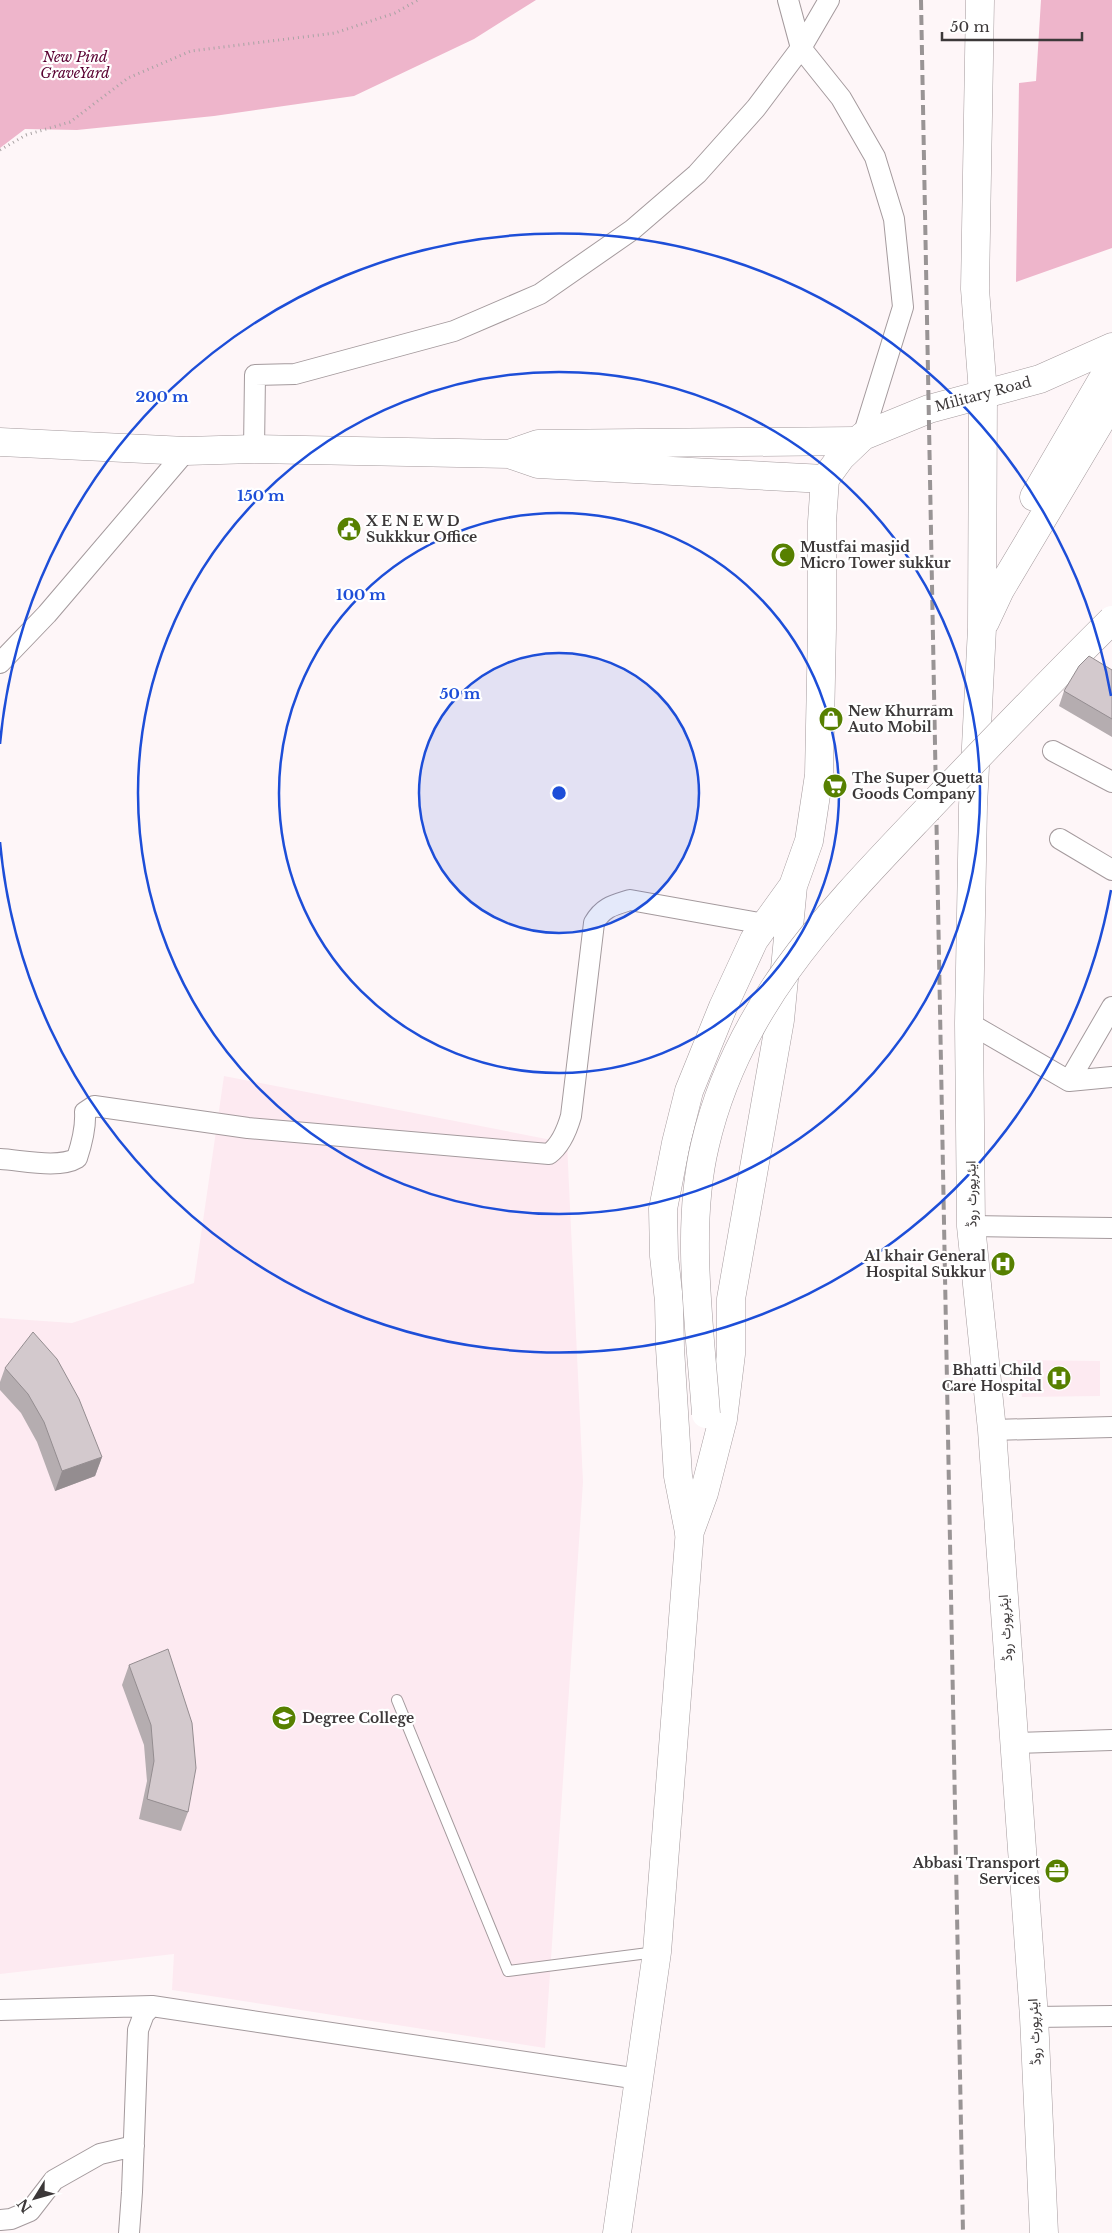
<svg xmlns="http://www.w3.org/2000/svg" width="1112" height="2233" viewBox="0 0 1112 2233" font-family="'Libre Baskerville',Vazirmatn,serif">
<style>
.built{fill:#fdeaf1}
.green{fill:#eeb5cb}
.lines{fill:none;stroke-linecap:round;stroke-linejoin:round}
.lane-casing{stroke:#a49a9d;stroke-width:12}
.street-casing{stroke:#a49a9d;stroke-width:22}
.secondary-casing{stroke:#a49a9d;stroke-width:29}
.primary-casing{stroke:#a49a9d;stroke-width:29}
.path{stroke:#a9a3a4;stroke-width:3;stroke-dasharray:1 4;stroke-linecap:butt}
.lane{stroke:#fff;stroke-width:10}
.street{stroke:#fff;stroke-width:20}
.secondary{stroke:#fff;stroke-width:28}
.primary{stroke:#fff;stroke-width:28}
.rail{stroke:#999495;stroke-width:4;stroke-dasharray:10 5;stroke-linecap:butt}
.primary-bridge-casing{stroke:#a49a9d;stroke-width:29;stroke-linecap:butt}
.primary-bridge{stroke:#fff;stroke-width:28}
.wall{fill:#b5adb0}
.shaded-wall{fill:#948d90}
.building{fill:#d3c9cd;stroke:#948d90}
.ring{fill:none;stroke:#1d4ed8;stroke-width:2.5}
.labels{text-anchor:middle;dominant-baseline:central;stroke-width:4.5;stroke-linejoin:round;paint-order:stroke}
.park-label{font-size:14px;font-style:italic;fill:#5a0032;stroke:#fff}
.street-label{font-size:14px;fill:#3c3839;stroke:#fff}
.poi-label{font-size:14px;font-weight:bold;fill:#3c3839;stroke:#fff;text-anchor:start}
.centre{fill:#1d4ed8;stroke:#fff;stroke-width:2.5}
.ring-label{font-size:15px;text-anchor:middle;font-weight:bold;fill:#1d4ed8;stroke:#fff;stroke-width:4.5;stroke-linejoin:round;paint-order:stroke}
</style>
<rect width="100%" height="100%" fill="#fef6f8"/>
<path class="built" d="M224 1076 567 1143 583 1482 545 2048 172 1990 174 1954 0 1974V1318L72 1323 194 1283Z
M1016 1360 1100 1361V1396L1022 1397Z"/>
<path class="green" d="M0 0H536L474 39 354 96 214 116 77 130 25 129 0 148Z
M1041 0H1112V248L1016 282 1019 83 1036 81Z"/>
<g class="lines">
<defs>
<path id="lane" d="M397 1700 508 1971 656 1952"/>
<path id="street" d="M788 0 801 48 841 98 875 157 894 219 903 307 863 436
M254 449 255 375 295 374 454 331 540 294 632 230 697 174 756 108 801 48 829 0
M0 663 47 614 186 451
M1053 751 1112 782
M1060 839 1112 870
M969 1023 1069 1081 1112 1077
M1069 1081 1112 1007
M0 1159C21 1160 59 1169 77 1158 82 1143 86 1128 85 1112L94 1106 248 1128 549 1154C561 1145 567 1130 571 1116L594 923C603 907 614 905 630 900L764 924
M971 1226 1112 1228
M992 1430 1112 1427
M1013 1743 1112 1740
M0 2010 152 2006 639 2079
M1034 2017 1112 2016
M0 2220 11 2219 30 2211 54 2180 100 2154 134 2146
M129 2233 132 2192 138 2030 144 2014 152 2006"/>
<path id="secondary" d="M980 0 975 289 983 393 982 628 973 806 969 1023 971 1226 992 1430 1034 2017 1044 2233
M0 442 186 451 254 449 509 454 538 464 825 479
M509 454 538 444 855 441
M1034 497 1112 363
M985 622 1000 590 1112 402"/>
<path id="primary" d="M689 1532 678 1476 670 1348 669 1301 664 1256 663 1209 676 1143 689 1091 723 1007 754 940 793 886
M689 1534 704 1493 723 1419 731 1354V1299L780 1020 793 886 809 841 819 775 822 628V522L825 479 841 457 863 436 929 409 1040 379 1112 347
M617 2233 657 1952 691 1516"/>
</defs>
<use href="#lane" class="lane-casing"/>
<use href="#street" class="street-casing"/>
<use href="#secondary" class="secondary-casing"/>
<use href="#primary" class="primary-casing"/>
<path class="path" d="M0 150 26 135 70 122 128 78 191 51 335 33 395 13 418 0"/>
<use href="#lane" class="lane"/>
<use href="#street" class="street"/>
<use href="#secondary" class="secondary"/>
<use href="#primary" class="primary"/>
<path class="rail" d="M921 0 963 2233"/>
<defs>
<path id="primary-bridge" d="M706 1414C700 1328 685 1228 705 1145 737 1006 829 913 924 813 986 748 1048 683 1112 620"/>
</defs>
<use href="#primary-bridge" class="primary-bridge-casing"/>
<use href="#primary-bridge" class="primary-bridge"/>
</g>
<path class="wall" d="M1112 670V737L1059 706 1064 691Z
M5 1368 102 1457 95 1476 55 1491 37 1442 21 1413 0 1390V1382Z
M129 1665 188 1812 181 1831 139 1819 147 1781 144 1745 122 1685Z"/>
<path class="shaded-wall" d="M102 1457 95 1476 55 1491 62 1471Z"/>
<path class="building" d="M1089 656 1112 670V719L1064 691 1079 666Z
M33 1332 57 1359 79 1399 102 1457 62 1471 44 1422 28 1394 5 1368Z
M168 1649 192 1723 196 1768 188 1812 147 1799 154 1761 151 1725 129 1665Z"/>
<circle cx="559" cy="793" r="140" fill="#1d4ed8" fill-opacity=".12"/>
<g class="ring">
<circle cx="559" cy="793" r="140"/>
<circle cx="559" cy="793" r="280"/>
<circle cx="559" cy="793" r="421"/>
<path d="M1111 890A561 561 0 0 1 0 842M0 744A561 561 0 0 1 1111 696"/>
</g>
<defs>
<symbol id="civic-disc" viewBox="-11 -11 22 22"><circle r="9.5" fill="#578000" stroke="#fff"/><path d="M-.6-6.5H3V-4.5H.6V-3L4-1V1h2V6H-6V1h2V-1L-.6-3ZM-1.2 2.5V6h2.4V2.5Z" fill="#fff"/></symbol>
<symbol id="mosque-disc" viewBox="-11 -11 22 22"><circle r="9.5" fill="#578000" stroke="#fff"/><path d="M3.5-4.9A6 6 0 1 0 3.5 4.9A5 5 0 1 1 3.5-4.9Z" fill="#fff"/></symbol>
<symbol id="shop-disc" viewBox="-11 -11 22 22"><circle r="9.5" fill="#578000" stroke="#fff"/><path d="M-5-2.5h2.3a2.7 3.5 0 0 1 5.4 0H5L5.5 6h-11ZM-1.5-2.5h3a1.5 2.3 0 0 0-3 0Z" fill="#fff"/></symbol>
<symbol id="supermarket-disc" viewBox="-11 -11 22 22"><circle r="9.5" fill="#578000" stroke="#fff"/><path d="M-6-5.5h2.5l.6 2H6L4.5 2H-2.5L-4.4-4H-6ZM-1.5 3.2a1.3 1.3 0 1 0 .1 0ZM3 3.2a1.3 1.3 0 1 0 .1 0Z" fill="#fff"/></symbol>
<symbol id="hospital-disc" viewBox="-11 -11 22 22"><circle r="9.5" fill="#578000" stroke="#fff"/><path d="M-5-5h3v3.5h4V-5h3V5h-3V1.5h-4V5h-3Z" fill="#fff"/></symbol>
<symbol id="university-disc" viewBox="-11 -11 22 22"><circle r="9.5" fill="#578000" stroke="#fff"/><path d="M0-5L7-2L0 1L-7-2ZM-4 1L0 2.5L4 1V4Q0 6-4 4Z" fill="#fff"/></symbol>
<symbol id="office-disc" viewBox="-11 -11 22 22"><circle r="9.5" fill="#578000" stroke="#fff"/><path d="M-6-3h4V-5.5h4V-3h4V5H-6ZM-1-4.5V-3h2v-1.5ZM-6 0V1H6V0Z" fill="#fff"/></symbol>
</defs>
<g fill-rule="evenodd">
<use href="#civic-disc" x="335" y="515" width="28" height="28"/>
<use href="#mosque-disc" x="769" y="541" width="28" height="28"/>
<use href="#shop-disc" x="817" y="705" width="28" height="28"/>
<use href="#supermarket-disc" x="821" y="772" width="28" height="28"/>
<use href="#hospital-disc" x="989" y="1250" width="28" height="28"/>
<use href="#hospital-disc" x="1045" y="1364" width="28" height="28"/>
<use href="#university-disc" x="270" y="1704" width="28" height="28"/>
<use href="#office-disc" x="1043" y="1857" width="28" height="28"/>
</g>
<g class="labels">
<g class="park-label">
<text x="75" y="57">New Pind<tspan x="75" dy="16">GraveYard</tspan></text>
</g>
<g class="street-label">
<text transform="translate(983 394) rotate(-15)">Military Road</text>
<text transform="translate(971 1194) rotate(-91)">ایئرپورٹ روڈ</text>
<text transform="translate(1005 1628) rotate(-94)">ایئرپورٹ روڈ</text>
<text transform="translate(1034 2032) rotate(-93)">ایئرپورٹ روڈ</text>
</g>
<g class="poi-label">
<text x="366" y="521">X E N E W D<tspan x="366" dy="16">Sukkkur Office</tspan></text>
<text x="800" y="547">Mustfai masjid<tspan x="800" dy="16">Micro Tower sukkur</tspan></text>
<text x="848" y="711">New Khurram<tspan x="848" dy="16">Auto Mobil</tspan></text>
<text x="852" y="778">The Super Quetta<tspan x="852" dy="16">Goods Company</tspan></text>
<text x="986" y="1256" text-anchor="end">Al khair General<tspan x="986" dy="16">Hospital Sukkur</tspan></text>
<text x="1042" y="1370" text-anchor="end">Bhatti Child<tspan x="1042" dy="16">Care Hospital</tspan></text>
<text x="302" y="1718">Degree College</text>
<text x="1040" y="1863" text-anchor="end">Abbasi Transport<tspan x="1040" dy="16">Services</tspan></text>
</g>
</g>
<circle cx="559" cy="793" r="8" class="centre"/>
<g class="ring-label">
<text x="162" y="402">200 m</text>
<text x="261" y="501">150 m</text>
<text x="361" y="600">100 m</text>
<text x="460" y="699">50 m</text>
</g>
<g transform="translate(35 2198) rotate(233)" stroke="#ffffff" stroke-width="4" paint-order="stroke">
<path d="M0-4L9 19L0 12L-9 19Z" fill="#3c3839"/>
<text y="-8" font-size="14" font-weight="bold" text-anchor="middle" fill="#3c3839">N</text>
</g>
<path d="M942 32v8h140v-8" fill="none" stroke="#3c3839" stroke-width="2.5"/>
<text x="950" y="32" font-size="15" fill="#3c3839" stroke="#ffffff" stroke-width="4" paint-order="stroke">50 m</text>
</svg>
